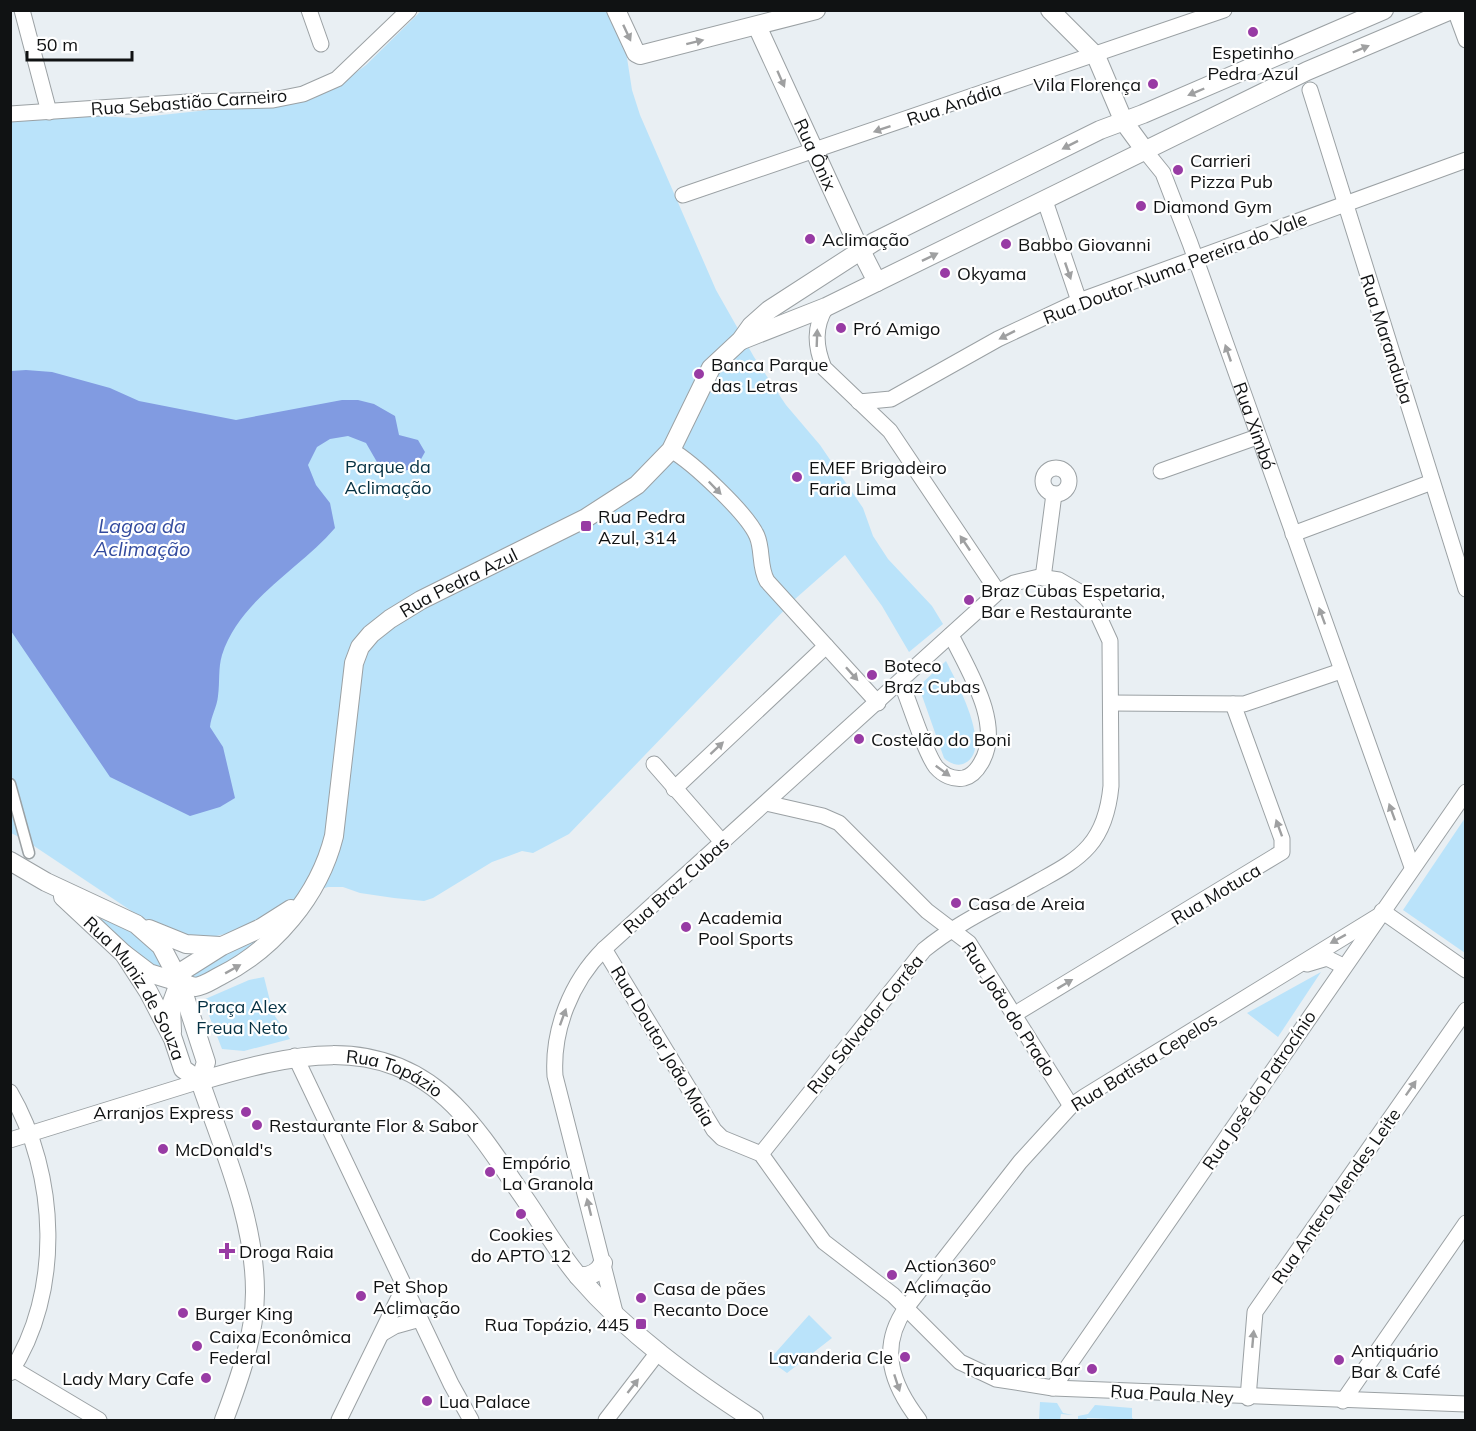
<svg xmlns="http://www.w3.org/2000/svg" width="1476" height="1431" viewBox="0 0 1476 1431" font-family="Mulish,sans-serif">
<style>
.green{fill:#bae3fa}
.water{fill:#819be1}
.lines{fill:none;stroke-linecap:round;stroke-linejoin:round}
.pedestrian-casing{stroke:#9ba1a4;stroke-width:13}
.minor-casing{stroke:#9ba1a4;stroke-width:17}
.tertiary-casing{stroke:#9ba1a4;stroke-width:20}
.pedestrian{stroke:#fff;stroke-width:10}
.minor{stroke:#fff;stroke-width:15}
.tertiary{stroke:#fff;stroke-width:18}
.oneway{fill:#9fa0a1}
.poi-dot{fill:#983ba4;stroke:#fff;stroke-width:2}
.labels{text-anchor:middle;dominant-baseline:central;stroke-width:4.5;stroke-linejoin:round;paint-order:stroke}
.poi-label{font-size:18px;fill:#101213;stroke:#fff;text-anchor:start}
.street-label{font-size:18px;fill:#101213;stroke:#fff}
.park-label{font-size:18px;fill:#053143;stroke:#fff}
.water-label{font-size:20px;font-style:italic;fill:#334b9e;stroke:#fff}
</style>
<rect width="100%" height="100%" fill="#e9eff3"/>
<path class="green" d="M421 11H611L625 45 632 90 640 115 716 290 754 357 786 405 820 445 863 508 873 536 888 559 932 606 943 624 909 652 882 606 845 555 795 599 569 834 533 853 522 851 492 862 433 898 424 901 394 898 360 893 343 887H328L301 895 269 924 194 941 139 916 25 840 11 833V120L82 115 133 118 312 99 342 83 366 65Z
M946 661C955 679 994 749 965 763 958 767 949 763 944 758L920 690V685Z
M1465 818V953L1403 910Z
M85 906 141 935 167 967 163 974 127 947Z
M255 938 263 940 207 975 191 980 188 972Z
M1321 972 1278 1037 1247 1013Z
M264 977 273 1013 290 1039 244 1051 222 1049 203 1000 249 980Z
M809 1315 832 1338 787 1373 769 1360Z
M1040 1402 1057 1403 1063 1413 1073 1415 1061 1414 1060 1420H1039Z
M1095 1405 1132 1408V1418L1135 1420 1087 1418 1086 1420H1078V1416L1088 1414Z"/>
<path class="water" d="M26 370 52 372 110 388 139 401 236 420 342 400H358L374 404 395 416 399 435 418 440 425 452 416 468 395 473 381 469 366 443 348 436 330 439 317 447 308 465 316 485 330 503 335 528C299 570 240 599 222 655 218 668 220 682 218 696 217 707 211 716 210 727L223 747 235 798 220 807 190 816 110 777 11 631V371Z"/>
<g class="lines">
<defs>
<path id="pedestrian" d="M10 784 29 853"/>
<g id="minor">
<path d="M22 10 49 112"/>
<path d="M309 10 321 44"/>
<path d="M1455 10 1466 40"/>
<path d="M1310 90 1466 589"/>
<path d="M10 114 188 102 273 100 303 94 337 79 409 10"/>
<path id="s1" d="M1146 152 1163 173 1190 243 1412 867"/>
<path d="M683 195 1224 10"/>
<path d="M1045 201 1079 301"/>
<path d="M826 307C814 327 815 346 824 368L890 431 998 592"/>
<path d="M859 402 891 399 998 339 1079 301 1466 160"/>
<path d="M671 450C692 462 747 513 757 536 763 550 759 567 767 581L878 703"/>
<circle cx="1056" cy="481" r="13"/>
<path d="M1161 471 1257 437"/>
<path d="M1293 534 1432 482"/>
<path d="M1043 578 1054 494"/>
<path d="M901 682C909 701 925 753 936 767 943 775 953 780 964 778 972 776 977 770 981 763 1004 725 968 670 951 635"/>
<path d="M1111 703 1244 704 1341 671"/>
<path d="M654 764 723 843"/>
<path d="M674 789 826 646"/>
<path d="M766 803 823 816 839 823 927 911 969 943 1071 1106"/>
<path d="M1382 911 1466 970"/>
<path d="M604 949 714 1130 722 1138 761 1154 824 1242 893 1295 960 1362 996 1379 1053 1388 1466 1404"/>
<path d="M1307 964 1327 958 1343 966"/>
<path d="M1015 1014 1282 852V839L1233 704"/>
<path d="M295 1056 451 1384 471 1420"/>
<path d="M10 1092C58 1174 63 1293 10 1373"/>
<path d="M10 1140 200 1081"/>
<path d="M616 1316 555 1076C552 1030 571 982 604 949L998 592 1014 583 1039 577 1059 580 1078 591 1094 606 1110 641 1111 786C1109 807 1103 830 1089 846 1075 862 1057 871 1039 881 1001 903 958 922 924 950L761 1154"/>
<path d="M383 1333 395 1326 420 1319"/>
<path d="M10 1367 99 1420"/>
<path d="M1053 1388 1466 792"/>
<path d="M1248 1398 1255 1312 1466 1010"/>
<path d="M1343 1401 1466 1223"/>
<path d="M339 1420 404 1287"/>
<path d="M606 1420 659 1351"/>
<path d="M919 1420C892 1385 878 1348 906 1308L1020 1162 1071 1106 1084 1097 1380 915"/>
</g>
<g id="tertiary">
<path d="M616 10 636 53 640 55 816 10"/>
<path d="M1050 10 1096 56 1124 122 1146 152"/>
<path id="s2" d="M757 26 854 237 877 282"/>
<path d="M742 340 826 307 1307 71 1451 10"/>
<path d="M10 861 46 882 136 924 161 946 180 982 206 1062 200 1081"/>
<path id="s3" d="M63 897 124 954 148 991 173 1039 183 1069 200 1081"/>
<path d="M149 929 186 944 220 946"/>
<path id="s4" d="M124 954 149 973 195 987C204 986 212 980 220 976 274 949 319 896 334 836L354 663 360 647 371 634 390 619 421 600 586 518 637 485 671 450 711 368 741 340 751 326 769 310 874 242 1100 130 1143 114 1384 10"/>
<path d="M172 1032 171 1005 184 970 222 946 261 928 291 909"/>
<path id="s5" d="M200 1081C290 1055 379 1030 454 1105 482 1133 503 1168 525 1199 543 1225 559 1254 579 1277 628 1334 692 1380 754 1420"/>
<path d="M200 1081C223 1149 255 1219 255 1292 255 1336 239 1380 224 1420"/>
<path d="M578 1276C589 1277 598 1274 603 1263"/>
</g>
</defs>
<use href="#pedestrian" class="pedestrian-casing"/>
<use href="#minor" class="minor-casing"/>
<use href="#tertiary" class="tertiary-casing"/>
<use href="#pedestrian" class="pedestrian"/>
<use href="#minor" class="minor"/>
<use href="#tertiary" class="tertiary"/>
</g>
<defs><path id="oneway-solid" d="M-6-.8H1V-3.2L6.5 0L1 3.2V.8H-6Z" transform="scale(1.5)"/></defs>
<g class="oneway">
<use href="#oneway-solid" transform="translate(627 33) rotate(65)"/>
<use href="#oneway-solid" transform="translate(695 42) rotate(-14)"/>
<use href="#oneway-solid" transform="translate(1361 49) rotate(-23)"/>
<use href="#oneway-solid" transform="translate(781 79) rotate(66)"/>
<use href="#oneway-solid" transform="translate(1196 92) rotate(157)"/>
<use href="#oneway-solid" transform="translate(882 129) rotate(161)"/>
<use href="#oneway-solid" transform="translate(1070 145) rotate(153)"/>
<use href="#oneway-solid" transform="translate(930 257) rotate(-26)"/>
<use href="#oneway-solid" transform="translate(1068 271) rotate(71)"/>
<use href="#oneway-solid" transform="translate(1007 335) rotate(153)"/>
<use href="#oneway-solid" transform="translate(817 338) rotate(-88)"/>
<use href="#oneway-solid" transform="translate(1228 353) rotate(-109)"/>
<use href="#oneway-solid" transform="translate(715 488) rotate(46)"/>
<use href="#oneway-solid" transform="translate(965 543) rotate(-124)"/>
<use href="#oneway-solid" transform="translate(1322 616) rotate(-110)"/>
<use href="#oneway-solid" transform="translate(852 674) rotate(48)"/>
<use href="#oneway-solid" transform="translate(717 748) rotate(-43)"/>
<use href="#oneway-solid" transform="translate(943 771) rotate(36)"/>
<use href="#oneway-solid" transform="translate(1392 812) rotate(-110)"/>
<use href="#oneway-solid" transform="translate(1279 828) rotate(-110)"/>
<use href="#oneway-solid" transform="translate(1338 939) rotate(151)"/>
<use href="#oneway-solid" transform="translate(233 969) rotate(-29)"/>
<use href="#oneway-solid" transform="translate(1065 984) rotate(-31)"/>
<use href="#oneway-solid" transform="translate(563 1017) rotate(-70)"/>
<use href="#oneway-solid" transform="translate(1411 1088) rotate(-55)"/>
<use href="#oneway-solid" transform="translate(589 1207) rotate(-104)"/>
<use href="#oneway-solid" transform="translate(1253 1339) rotate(-85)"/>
<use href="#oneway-solid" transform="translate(897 1383) rotate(72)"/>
<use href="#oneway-solid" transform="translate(633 1386) rotate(-52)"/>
</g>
<g class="poi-dot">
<circle cx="1253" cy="32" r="6"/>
<circle cx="1153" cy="84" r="6"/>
<circle cx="1178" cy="170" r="6"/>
<circle cx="1141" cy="206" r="6"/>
<circle cx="810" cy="239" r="6"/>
<circle cx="1006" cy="244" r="6"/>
<circle cx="945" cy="273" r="6"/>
<circle cx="841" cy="328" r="6"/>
<circle cx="699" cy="374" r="6"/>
<circle cx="797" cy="477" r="6"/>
<rect x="580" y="520" width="12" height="12" rx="3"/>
<circle cx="969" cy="600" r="6"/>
<circle cx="872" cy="675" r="6"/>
<circle cx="859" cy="739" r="6"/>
<circle cx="956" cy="903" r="6"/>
<circle cx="686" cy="927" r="6"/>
<circle cx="246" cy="1112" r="6"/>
<circle cx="257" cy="1125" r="6"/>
<circle cx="163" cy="1149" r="6"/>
<circle cx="490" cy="1172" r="6"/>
<circle cx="521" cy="1214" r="6"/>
<path d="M224 1242h6v6h6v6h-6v6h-6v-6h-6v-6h6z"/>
<circle cx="892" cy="1275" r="6"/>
<circle cx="361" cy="1296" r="6"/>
<circle cx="641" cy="1298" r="6"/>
<circle cx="183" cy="1313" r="6"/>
<rect x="635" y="1318" width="12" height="12" rx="3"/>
<circle cx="197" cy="1346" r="6"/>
<circle cx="905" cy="1357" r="6"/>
<circle cx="1339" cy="1360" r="6"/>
<circle cx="1092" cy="1369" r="6"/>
<circle cx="206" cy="1378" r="6"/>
<circle cx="427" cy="1401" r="6"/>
</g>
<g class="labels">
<g class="poi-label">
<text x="1253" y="52" text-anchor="middle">Espetinho<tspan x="1253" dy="21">Pedra Azul</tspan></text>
<text x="1141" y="84" text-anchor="end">Vila Florença</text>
<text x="1190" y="160">Carrieri<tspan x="1190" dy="21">Pizza Pub</tspan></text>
<text x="1153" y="206">Diamond Gym</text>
<text x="822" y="239">Aclimação</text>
<text x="1018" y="244">Babbo Giovanni</text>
<text x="957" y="273">Okyama</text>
<text x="853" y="328">Pró Amigo</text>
<text x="711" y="364">Banca Parque<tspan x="711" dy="21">das Letras</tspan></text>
<text x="809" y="467">EMEF Brigadeiro<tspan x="809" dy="21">Faria Lima</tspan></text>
<text x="598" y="516">Rua Pedra<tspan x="598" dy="21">Azul, 314</tspan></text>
<text x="981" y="590">Braz Cubas Espetaria,<tspan x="981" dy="21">Bar e Restaurante</tspan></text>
<text x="884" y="665">Boteco<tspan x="884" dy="21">Braz Cubas</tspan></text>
<text x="871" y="739">Costelão do Boni</text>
<text x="968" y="903">Casa de Areia</text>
<text x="698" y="917">Academia<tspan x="698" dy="21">Pool Sports</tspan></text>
<text x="234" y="1112" text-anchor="end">Arranjos Express</text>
<text x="269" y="1125">Restaurante Flor &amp; Sabor</text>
<text x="175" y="1149">McDonald's</text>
<text x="502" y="1162">Empório<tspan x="502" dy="21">La Granola</tspan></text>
<text x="521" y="1234" text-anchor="middle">Cookies<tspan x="521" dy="21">do APTO 12</tspan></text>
<text x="239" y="1251">Droga Raia</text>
<text x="904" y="1265">Action360º<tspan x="904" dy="21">Aclimação</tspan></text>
<text x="373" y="1286">Pet Shop<tspan x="373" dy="21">Aclimação</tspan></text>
<text x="653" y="1288">Casa de pães<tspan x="653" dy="21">Recanto Doce</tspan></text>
<text x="195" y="1313">Burger King</text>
<text x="629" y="1324" text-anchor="end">Rua Topázio, 445</text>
<text x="209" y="1336">Caixa Econômica<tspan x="209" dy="21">Federal</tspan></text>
<text x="1351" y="1350">Antiquário<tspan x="1351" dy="21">Bar &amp; Café</tspan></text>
<text x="893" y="1357" text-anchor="end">Lavanderia Cle</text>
<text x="1080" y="1369" text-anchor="end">Taquarica Bar</text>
<text x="194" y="1378" text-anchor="end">Lady Mary Cafe</text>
<text x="439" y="1401">Lua Palace</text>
</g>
<g class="street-label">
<text transform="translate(189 102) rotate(-4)">Rua Sebastião Carneiro</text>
<text transform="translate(954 104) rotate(-19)">Rua Anádia</text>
<text stroke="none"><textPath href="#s2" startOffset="141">Rua Ônix</textPath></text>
<text transform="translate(1175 268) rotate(-21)">Rua Doutor Numa Pereira do Vale</text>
<text transform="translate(1387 339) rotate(72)">Rua Maranduba</text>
<text stroke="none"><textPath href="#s1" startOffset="296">Rua Ximbó</textPath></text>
<text stroke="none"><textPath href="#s4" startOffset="603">Rua Pedra Azul</textPath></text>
<text transform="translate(676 885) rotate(-42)">Rua Braz Cubas</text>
<text transform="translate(1216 894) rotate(-31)">Rua Motuca</text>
<text stroke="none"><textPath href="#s3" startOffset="118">Rua Muniz de Souza</textPath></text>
<text transform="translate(1009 1009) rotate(57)">Rua João do Prado</text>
<text transform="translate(865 1024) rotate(-51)">Rua Salvador Corrêa</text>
<text transform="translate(663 1046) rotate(59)">Rua Doutor João Maia</text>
<text transform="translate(1144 1062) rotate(-32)">Rua Batista Cepelos</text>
<text stroke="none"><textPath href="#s5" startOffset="201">Rua Topázio</textPath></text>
<text transform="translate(1259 1090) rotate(-56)">Rua José do Patrocínio</text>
<text transform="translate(1336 1196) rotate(-55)">Rua Antero Mendes Leite</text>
<text transform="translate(1172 1394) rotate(3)">Rua Paula Ney</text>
</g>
<g class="park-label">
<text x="388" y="466">Parque da<tspan x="388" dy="21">Aclimação</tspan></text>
<text x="242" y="1006">Praça Alex<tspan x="242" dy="21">Freua Neto</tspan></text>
</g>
<g class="water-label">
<text x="142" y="525">Lagoa da<tspan x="142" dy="23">Aclimação</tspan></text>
</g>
</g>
<rect width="1476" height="1431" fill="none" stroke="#101213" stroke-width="24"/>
<path d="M27 51v9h105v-9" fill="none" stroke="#101213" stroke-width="3"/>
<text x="36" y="51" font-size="18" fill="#101213" stroke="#ffffff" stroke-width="4.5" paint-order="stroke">50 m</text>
</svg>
